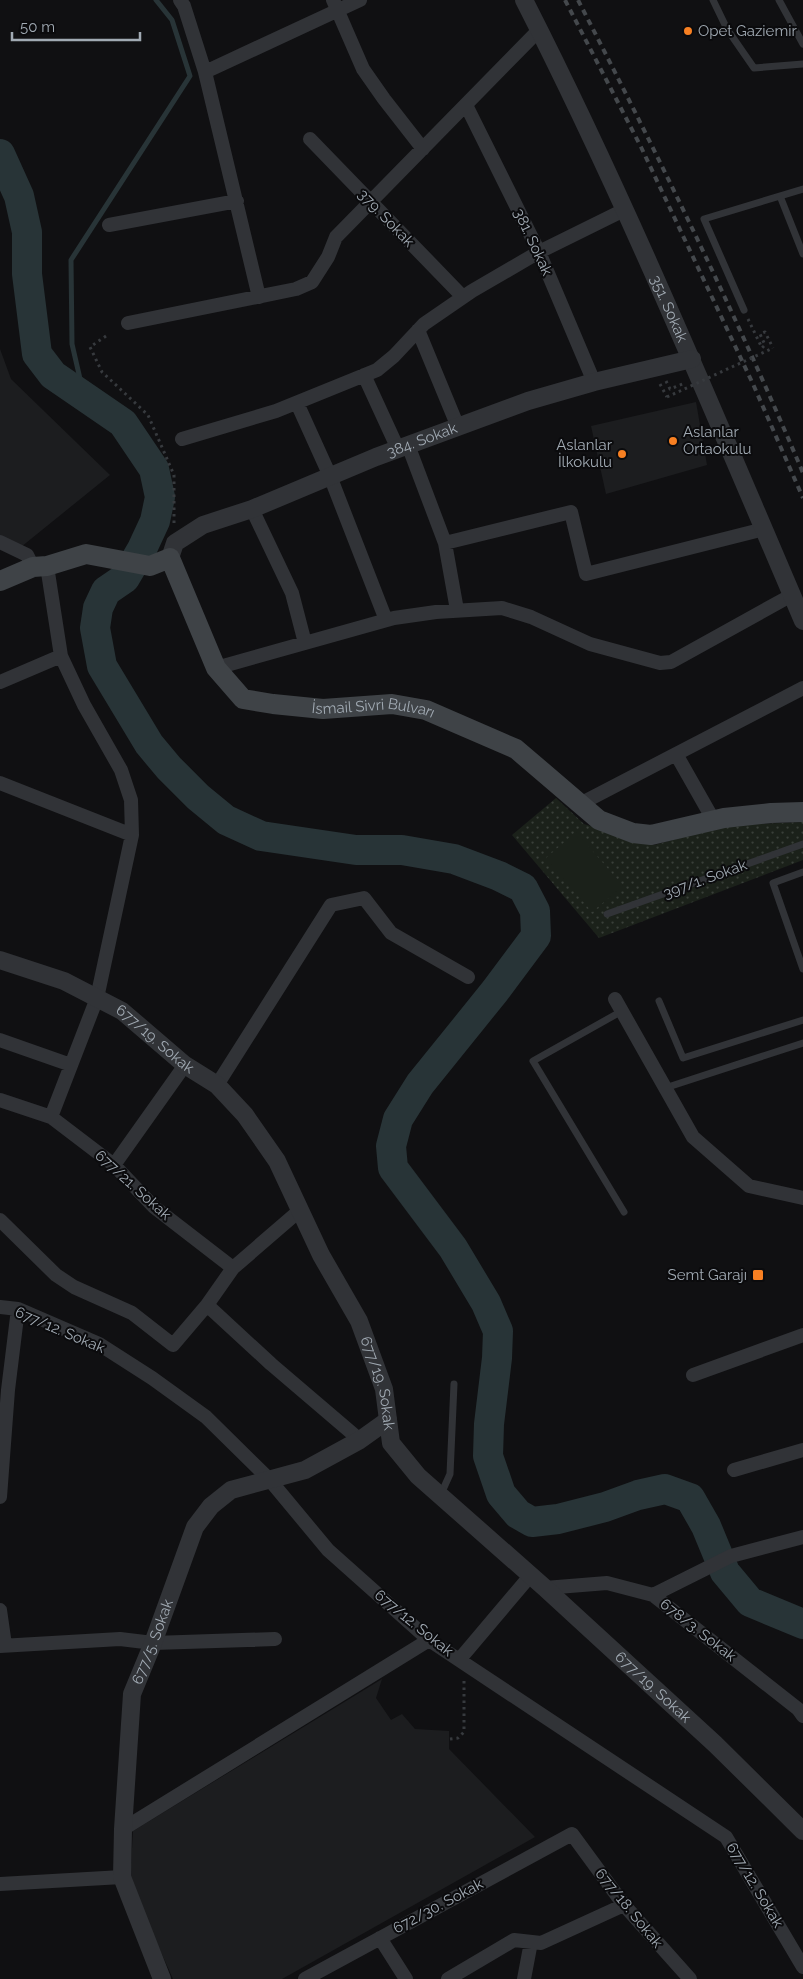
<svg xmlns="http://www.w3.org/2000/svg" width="803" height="1979" viewBox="0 0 803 1979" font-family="Raleway,sans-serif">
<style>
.built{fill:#1c1d1f}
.park{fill:url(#park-dots)}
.pitch{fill:#1b211a}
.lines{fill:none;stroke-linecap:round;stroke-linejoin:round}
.stream{stroke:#283437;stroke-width:5}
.river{stroke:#283437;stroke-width:30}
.path{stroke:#373a3e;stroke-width:3;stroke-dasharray:2.5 4;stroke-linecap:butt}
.service{stroke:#313337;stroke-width:7}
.minor{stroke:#313337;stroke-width:14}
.tertiary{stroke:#313337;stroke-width:18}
.secondary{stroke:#3f4347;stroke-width:20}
.rail{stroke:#44484c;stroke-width:4;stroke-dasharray:6 5;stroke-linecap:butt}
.path-bridge{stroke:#373a3e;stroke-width:3;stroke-dasharray:2.5 4;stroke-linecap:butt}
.poi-dot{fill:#f88022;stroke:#0b0b0d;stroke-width:2}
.labels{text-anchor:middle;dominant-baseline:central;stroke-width:4;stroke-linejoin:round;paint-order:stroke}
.poi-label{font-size:15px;fill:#a1aab3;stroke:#0b0b0d;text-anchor:start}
.street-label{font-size:15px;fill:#a1aab3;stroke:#0b0b0d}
</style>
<defs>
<pattern id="park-dots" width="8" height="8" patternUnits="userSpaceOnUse" patternTransform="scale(1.25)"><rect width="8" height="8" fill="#1b211a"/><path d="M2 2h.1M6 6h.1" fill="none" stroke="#393f39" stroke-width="1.8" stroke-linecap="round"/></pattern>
</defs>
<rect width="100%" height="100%" fill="#101012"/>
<path class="built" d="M0 349 11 379 110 475 21 547 0 539Z
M696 402 707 465 606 494 591 426Z
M382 1679 376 1698 391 1720 402 1714 415 1729 449 1731V1749L535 1837 282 1979H173L130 1883 133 1831Z"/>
<path class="park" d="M556 798 584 824 654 845 729 825 803 822V860L599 938 512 835Z"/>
<path class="pitch" d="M576 832 623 886 592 912 546 858Z"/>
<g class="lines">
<path class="stream" d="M84 396 72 344 71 260 190 76 172 20 156 0"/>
<path class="river" d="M0 154 19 196 27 232V274L37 354 53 375 123 423 154 469 160 497 155 521 142 549 125 578 106 591 98 608 95 628 102 666 149 744 169 768 198 797 226 820 261 836 356 850H402L454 859 499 876 523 888 535 911 536 936 495 991 420 1084 398 1119 391 1146 393 1168 453 1248 486 1303 498 1331 497 1358 489 1424 488 1456 501 1494 518 1514 532 1522 558 1519 605 1507 638 1495 665 1489 690 1498 706 1526 725 1572 750 1602 803 1624"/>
<path class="path" d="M748 319 762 348 765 345 760 334 765 332 773 348
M106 336 90 347 102 372 148 415 174 475V523
M666 381 670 389 685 383
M660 384 667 397
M450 1739 458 1738 464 1732V1681"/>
<path class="service" d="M713 0 727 29 754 68 803 64
M779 0 803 44
M780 196 803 254
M744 310 704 219 803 189
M803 872 773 883 803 969
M607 914 803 844
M659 1001 683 1058 803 1020
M622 1011 533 1061 624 1212
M665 1088 803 1043
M441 1494 450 1474 454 1384"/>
<path class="minor" d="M180 0 184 6 205 72 259 297
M333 0 363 69 384 99 423 149
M205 72 360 0
M466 105 539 252 594 382
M310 139 463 297
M109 225 237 201
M128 323 296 289 312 282 328 257 336 237 539 30
M418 330 458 427
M364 375 398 449
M297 403 330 476 386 620
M182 439 276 411 377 370 394 356 424 324 472 291 539 252 624 210
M408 445 445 543 457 610
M252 509 292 593 305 643
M0 542 27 555 33 567
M445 543 571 512 586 574 764 529
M47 566 61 656 84 705 121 770 131 800 132 835 97 998 51 1117
M216 668 394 618 436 612 502 608 531 617 590 644 660 663 671 662 792 595
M0 682 61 656
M676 754 714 821
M0 783 132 835
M580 804 803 688
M615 999 693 1137 749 1186 803 1198
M0 1040 71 1065
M217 1085 331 905 364 898 391 933 468 977
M0 1100 51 1117 114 1165 154 1207 233 1268
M114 1165 185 1065
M0 1220 56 1275 74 1287 132 1313 173 1345 207 1305 233 1268 299 1211
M207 1305 271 1364 360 1440
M0 1307 18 1309 99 1344 152 1378 206 1417 269 1479 328 1550 429 1640 726 1837 803 1967
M693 1375 803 1335
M734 1470 803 1450
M0 1497 8 1390 18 1309
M545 1588 607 1583 653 1595 798 1709 803 1716
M653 1595 731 1556 803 1537
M0 1610 5 1645
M0 1646 120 1639 153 1643 275 1639
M459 1660 530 1576
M123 1829 429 1640
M0 1884 122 1877
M380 1938 406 1979
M305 1979 572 1834 624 1905 690 1979
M448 1979 514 1940 541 1943 624 1905
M524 1979 531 1942"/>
<g class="tertiary">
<path id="s1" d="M524 0C627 202 714 413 803 621"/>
<path id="s2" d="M170 558 175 543 203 525 252 509 376 457 528 401 594 382 692 359"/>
<path id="s3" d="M0 960 64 981 122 1011 185 1065 217 1085 245 1115 277 1161 321 1255 359 1321 384 1389 391 1443 418 1476 545 1588 715 1744 803 1831"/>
<path id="s4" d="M162 1979 122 1877 123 1829 132 1694 153 1643 195 1527 211 1506 231 1490 305 1470 360 1440 388 1420"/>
</g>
<path class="secondary" id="s5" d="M0 581 33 567 47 566 86 554 150 566 170 558 216 668 243 699 273 704 323 709 392 704 426 710 516 749 599 820 633 833 651 835 724 818 771 813 803 812"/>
<path class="rail" d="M565 0 641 147 753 384 803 498
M578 0C658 155 735 312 803 473"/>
<path class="path-bridge" d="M667 397 773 348"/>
</g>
<g class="poi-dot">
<circle cx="688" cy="31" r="5"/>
<circle cx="673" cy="441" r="5"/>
<circle cx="622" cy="454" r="5"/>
<rect x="752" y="1269" width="12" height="12" rx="2.5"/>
</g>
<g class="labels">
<g class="poi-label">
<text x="698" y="31">Opet Gaziemir</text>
<text x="683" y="432">Aslanlar<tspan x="683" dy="17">Ortaokulu</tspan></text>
<text x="612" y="445" text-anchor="end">Aslanlar<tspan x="612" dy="17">İlkokulu</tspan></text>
<text x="747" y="1275" text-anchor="end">Semt Garajı</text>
</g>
<g class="street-label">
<text transform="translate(386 218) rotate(46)">379. Sokak</text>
<text transform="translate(533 242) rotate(65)">381. Sokak</text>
<text stroke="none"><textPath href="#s1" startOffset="341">351. Sokak</textPath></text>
<text stroke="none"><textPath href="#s2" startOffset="284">384. Sokak</textPath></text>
<text stroke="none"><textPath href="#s5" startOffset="469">İsmail Sivri Bulvarı</textPath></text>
<text transform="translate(705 879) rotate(-20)">397/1. Sokak</text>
<text stroke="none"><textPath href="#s3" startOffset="176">677/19. Sokak</textPath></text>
<text transform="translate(133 1185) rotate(42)">677/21. Sokak</text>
<text transform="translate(60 1330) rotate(23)">677/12. Sokak</text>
<text stroke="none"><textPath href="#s3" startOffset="596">677/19. Sokak</textPath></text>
<text transform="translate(414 1623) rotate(39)">677/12. Sokak</text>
<text transform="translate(698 1630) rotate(38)">678/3. Sokak</text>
<text stroke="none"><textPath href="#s4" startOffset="349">677/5. Sokak</textPath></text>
<text stroke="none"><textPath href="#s3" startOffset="1016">677/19. Sokak</textPath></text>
<text transform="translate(755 1885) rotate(59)">677/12. Sokak</text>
<text transform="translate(438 1906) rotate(-28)">672/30. Sokak</text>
<text transform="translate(629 1908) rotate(51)">677/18. Sokak</text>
</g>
</g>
<path d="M12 32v8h128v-8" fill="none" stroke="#a1aab3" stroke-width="2.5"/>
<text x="20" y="32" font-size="15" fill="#a1aab3" stroke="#0b0b0d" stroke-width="4" paint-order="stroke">50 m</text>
</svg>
